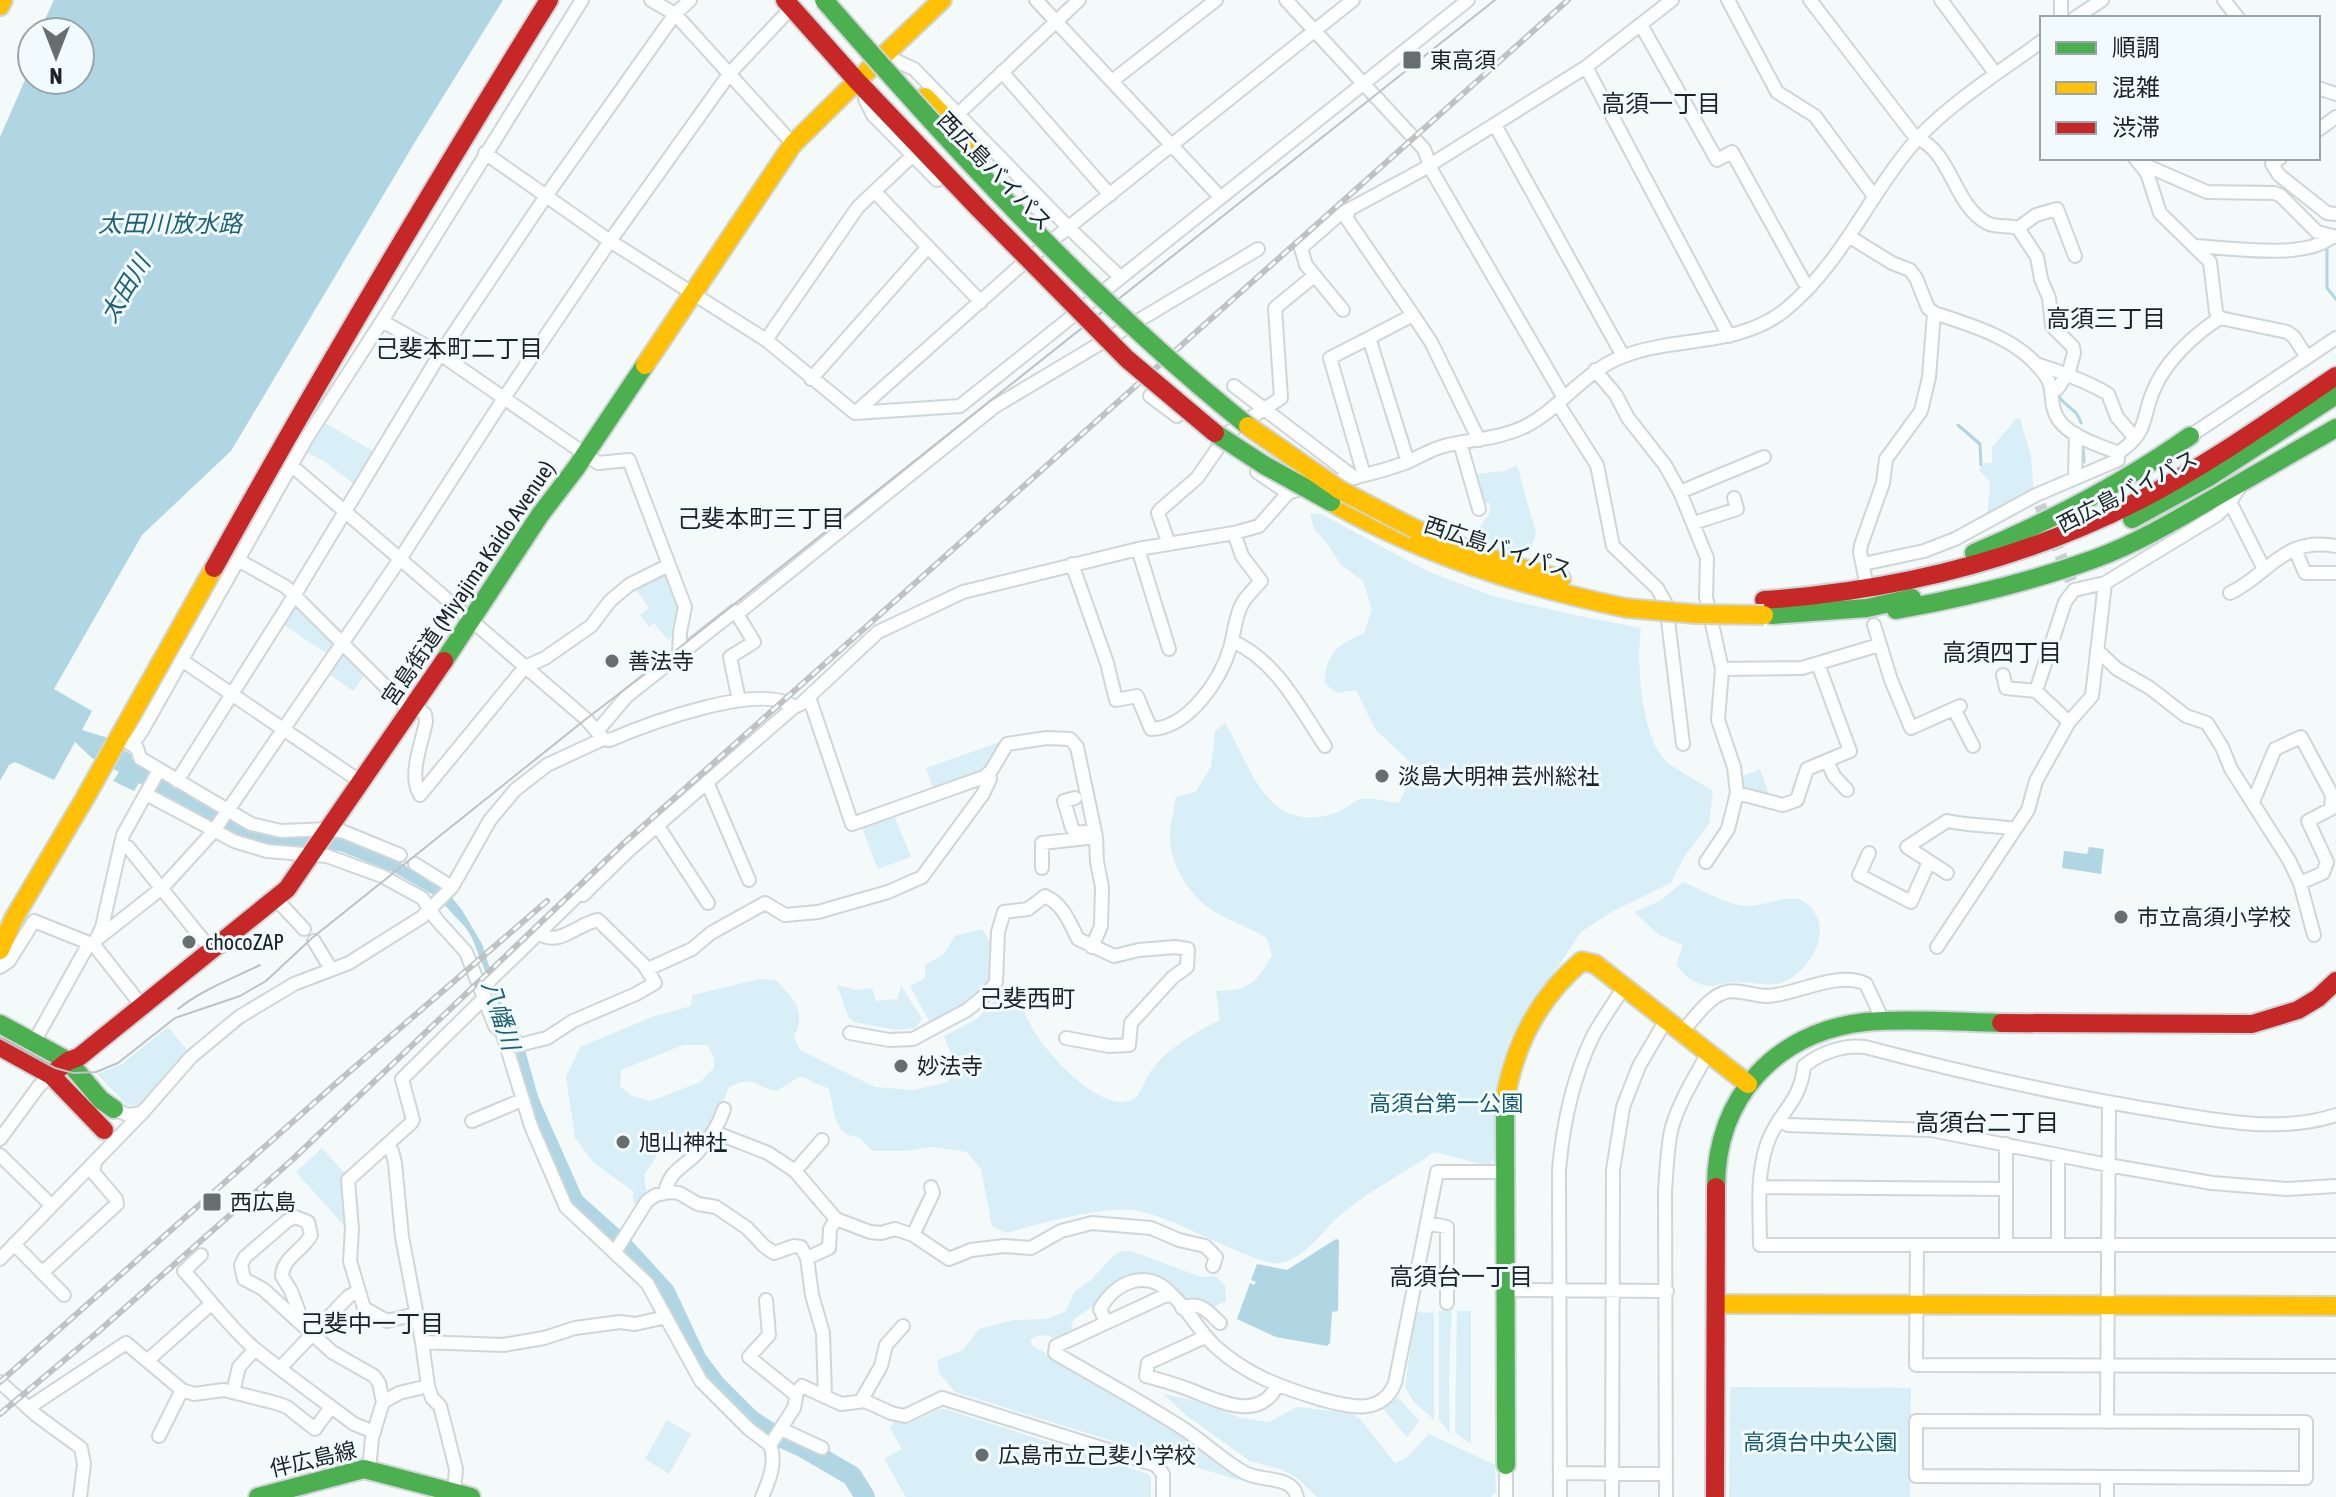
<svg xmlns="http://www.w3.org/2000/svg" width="2336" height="1497" viewBox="0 0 2336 1497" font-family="'Asap Condensed','Noto Sans JP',sans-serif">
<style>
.green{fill:#d8eff7;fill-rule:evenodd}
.water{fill:#b1d6e3}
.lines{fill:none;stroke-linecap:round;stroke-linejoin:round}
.stream{stroke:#b1d6e3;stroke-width:3}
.river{stroke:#b1d6e3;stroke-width:20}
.street-tunnel{stroke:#c9ced0;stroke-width:12;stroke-dasharray:12 6;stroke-linecap:butt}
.street-casing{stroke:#d0d6d8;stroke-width:16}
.fast-casing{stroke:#d0d6d8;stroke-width:22}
.slow-casing{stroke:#d0d6d8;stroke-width:22}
.jam-casing{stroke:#d0d6d8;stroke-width:22}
.street{stroke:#fdfefe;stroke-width:12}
.fast{stroke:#4caf50;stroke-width:18}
.slow{stroke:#ffc107;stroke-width:18}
.jam{stroke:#c62828;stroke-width:18}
.tram{stroke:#bfc1c2;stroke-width:2}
.rail-casing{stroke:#bfc1c2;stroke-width:6}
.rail{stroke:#f1fafd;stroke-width:3;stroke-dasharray:9;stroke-linecap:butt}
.fast-bridge-casing{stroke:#d0d6d8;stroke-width:22;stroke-linecap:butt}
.slow-bridge-casing{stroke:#d0d6d8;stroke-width:22;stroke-linecap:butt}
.jam-bridge-casing{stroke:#d0d6d8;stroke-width:22;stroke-linecap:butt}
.fast-bridge{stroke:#4caf50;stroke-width:18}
.slow-bridge{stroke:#ffc107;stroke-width:18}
.jam-bridge{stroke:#c62828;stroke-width:18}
.poi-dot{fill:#676e70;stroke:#f1fafd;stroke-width:3}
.labels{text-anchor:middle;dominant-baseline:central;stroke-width:6;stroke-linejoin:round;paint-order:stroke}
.poi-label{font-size:22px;fill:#1b2326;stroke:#f1fafd;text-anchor:start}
.street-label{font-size:22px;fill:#1b2326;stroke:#f1fafd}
.park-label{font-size:22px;fill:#1a5b6f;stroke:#f1fafd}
.neighbourhood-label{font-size:24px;fill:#1b2326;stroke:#f1fafd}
.water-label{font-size:24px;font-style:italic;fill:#206074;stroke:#f1fafd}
</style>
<rect width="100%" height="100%" fill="#f4f9fa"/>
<path class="green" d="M2020 418 2031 457 2034 492 1987 519 1990 482 1979 470 1985 463H1992V447L2016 419Z
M322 421 376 453 355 485 324 461 305 452Z
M1517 465 1536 533 1534 541 1520 558 1480 544 1474 534 1490 513V503H1481L1474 474 1505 471Z
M1310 513 1321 514 1429 572 1493 596 1569 614 1641 628C1636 659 1641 739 1666 761 1679 772 1698 781 1713 791L1709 824 1684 857 1671 883 1613 911 1581 932 1510 1039 1501 1066 1497 1091 1495 1159 1492 1163 1485 1165 1434 1152C1399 1177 1359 1195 1329 1226 1316 1240 1301 1259 1281 1263 1257 1268 1170 1213 1132 1210 1095 1208 1042 1223 1006 1233L992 1226 981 1169 967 1152 931 1147 906 1151H872L859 1137C831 1136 836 1108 828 1088 791 1075 813 1070 776 1091 751 1086 758 1074 729 1087 721 1106 711 1139 691 1149 682 1153 668 1152 658 1154L644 1175 647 1194 640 1206 633 1202V1191L594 1163 575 1138 566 1077 580 1047 652 1017 691 1006 692 995 760 979 776 980C794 1000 807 1010 794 1037L800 1050 875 1087 914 1090 948 1082 954 1061 944 1036 977 1019 1004 990 1025 988C1025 995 1023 1006 1025 1013 1033 1041 1102 1120 1135 1098 1142 1092 1145 1079 1151 1071 1168 1047 1195 1033 1220 1020L1216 991C1250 991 1255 983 1272 956L1267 938C1252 929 1237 924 1222 916 1195 903 1172 871 1170 841 1169 827 1174 811 1176 797L1196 791 1211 767 1215 731 1225 723C1252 767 1266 836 1335 813 1344 810 1353 801 1362 799 1372 797 1388 802 1399 803L1416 768 1375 729 1356 690 1337 693 1324 683C1328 651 1336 646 1364 633L1372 610 1363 581 1341 565 1329 546 1314 529ZM683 1045H708L714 1059V1068L700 1082 651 1101 632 1096 620 1086 621 1070Z
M664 572 669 573 681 603 677 632 668 640 654 623 649 627 640 615 649 608 635 588Z
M291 609H299L331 641V647L327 654 281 623Z
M346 655 365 675 353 691 327 673 338 656Z
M1000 742 984 772 934 791 926 768Z
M1760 769 1771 800 1738 792 1736 779Z
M893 813 911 857 878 869 861 825Z
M1683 882C1703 890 1724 904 1746 906 1770 908 1800 882 1817 917 1828 940 1806 973 1784 982 1769 988 1751 981 1736 982 1723 982 1712 989 1700 984 1689 980 1683 973 1676 965L1683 945 1659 935 1634 912 1660 901Z
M982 929C1000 950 993 986 972 1004 961 1013 945 1019 932 1026L910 986 925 978V965L943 955 955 936Z
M837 985 856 990 872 988 876 1001 898 999 901 986 922 1019 915 1028 896 1030 854 1022 849 1018Z
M168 1027 187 1050 139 1105H127L97 1074 122 1064Z
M322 1148 346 1175 347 1229 296 1172Z
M1122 1251H1131L1201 1277 1216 1276 1225 1286 1226 1301 1212 1308 1184 1301 1172 1285 1134 1275 1115 1283 1097 1303 1074 1319 1071 1325 1073 1331 1054 1339 1049 1335 1037 1336 1030 1340 1033 1346 1183 1434 1241 1476 1238 1480 955 1392 939 1373 937 1360 963 1350 979 1329 1014 1320 1047 1319 1066 1311 1075 1291 1091 1280 1113 1256Z
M1439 1311H1452L1449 1366 1450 1434 1439 1419Z
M1457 1311H1471V1444L1455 1433Z
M1415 1312 1434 1313V1420L1414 1402 1405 1387Z
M1730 1387 1911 1388 1910 1497H1729Z
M1163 1394 1197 1401 1241 1418 1269 1422 1297 1407 1351 1413 1360 1419 1395 1463 1406 1458 1429 1434 1495 1465 1496 1492 1491 1497H1317L1297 1478 1283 1470 1250 1461 1187 1416Z
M1398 1397 1419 1421 1407 1437 1383 1409Z
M939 1409H945L1148 1474 1151 1478V1497H906L884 1459 902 1449 890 1428 894 1422 908 1424Z
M667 1420 691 1434 669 1474 645 1459Z"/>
<path class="water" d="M54 0H503L415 142 231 451 142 535 54 689 92 711 82 730 105 737 119 752 121 753 123 750 133 755 131 759C142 765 155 780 165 779L224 816 247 826 341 839 394 859 445 889 462 910 482 944 518 1055 472 938 466 928 437 897 395 873 340 851 273 847 235 836 139 783 134 791 113 781 119 772 112 768 114 764 93 759 75 742 54 780 15 762 9 765 0 781V137L32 64V80H80V32H39Z
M2089 847 2104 849 2101 874 2062 868 2064 851 2087 854Z
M1336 1239 1339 1240 1338 1311 1332 1312 1330 1343 1327 1346 1276 1337 1237 1319 1250 1283 1254 1285 1256 1282 1251 1280 1257 1264 1287 1270Z"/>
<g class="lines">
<path class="stream" d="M2327 246V288L2336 299
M2058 394C2063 407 2077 407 2081 423
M1958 425 1980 444 1981 465
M2083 445 2084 462"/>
<path class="river" d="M509 1030 529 1101 574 1202 623 1246 665 1292 697 1360 716 1385 751 1420 771 1433 804 1448 852 1476 865 1497"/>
<path class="street-tunnel" d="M2040 505 2071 581"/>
<defs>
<path id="street" d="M651 0 675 14 793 144
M1036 0 1220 197
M1286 0 1424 149 1432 171 1564 398
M1728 0 1777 92 1815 116 1871 192 1876 195
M1810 0 1915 137C1952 151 1953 205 1987 223 1996 228 2008 225 2018 228L2037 257 2041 279 2049 298 2052 326 2073 347 2074 353 2069 371 2058 388 2053 391
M1941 0 1995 73
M2224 0 2238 18
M2061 18V0
M2075 18 2102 0
M1641 25 1717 160 1732 152 1804 282 1810 287
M884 55 914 69 1069 228 1120 277
M1586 67 1729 336
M1002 72 1110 195
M1112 81 1216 0
M2318 88 2336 94
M865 99 873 115 937 180
M958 114 1079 0
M1495 125 1623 356
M2318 130 2336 117
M485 153 610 241 766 340 855 413 960 406 1468 0
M2135 158 2147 173 2160 213 2210 262 2216 312 2220 318 2287 332 2294 337 2306 356
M2280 158 2272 164 2279 175 2327 213 2336 214
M2138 162 2207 192 2274 193 2280 195 2317 232 2336 237
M875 192 981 302
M2018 228 2036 215 2057 209 2075 256
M1850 237 1892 263 1910 270 1916 278 1928 308 1934 313 1929 377 1921 411 1886 459 1883 483 1861 545 1860 552 1866 582
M2193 246C2229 247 2305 261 2333 236
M1343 310 1306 265 1301 248 1341 213 1348 210
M1934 313C1974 326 2020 339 2045 375 2054 387 2050 397 2054 410 2061 435 2097 444 2118 453
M1413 315 1431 342 1479 440
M382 321 440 354 598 463 629 460 685 607 680 632 679 655
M766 340 858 207 911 157
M2039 365C2059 371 2090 383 2108 394L2117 417 2135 438
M1595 370 1616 395 1628 418 1665 465 1680 492 1707 558 1706 597 1722 669 1718 720 1734 767 1737 793 1728 829 1706 862
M811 379 927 248
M1234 386 1355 478
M1150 396 1177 416
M1558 404 1597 465 1613 546 1657 588 1666 604 1683 744
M855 413 1020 266 1353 0
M2190 436 2336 338
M1460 443 1479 509
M2118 459V453C2152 430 2140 416 2156 385 2168 359 2196 333 2220 318
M1408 462 1369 338 1413 315 1347 219 1348 210 1422 170 1586 67 1672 0
M292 466 586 719 601 736
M1257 472 1288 493
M1364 475 1330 358 1369 338
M2075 477 2076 434
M1329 482C1355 478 1380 472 1405 463 1418 458 1431 449 1444 446 1472 439 1500 439 1526 426 1562 407 1585 370 1624 356 1677 336 1739 347 1785 310 1843 263 1869 193 1918 138 1954 100 2000 72 2042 41
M1680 492 1764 457
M2230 502 2264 569
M1694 523 1737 509 1734 498
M1169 544 1158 513 1160 510 1197 478 1229 432 1281 398 1275 308 1314 276
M1138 549 1169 649
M2295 549 2305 573H2336
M238 560 286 587 410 711
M1072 564 1107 663 1116 700 1137 696 1151 729C1188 728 1220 681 1230 648 1234 635 1235 618 1241 606 1245 597 1254 589 1261 581L1242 556 1234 533
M1863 564 1924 551 1955 539 2036 495 2118 460
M2230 593C2270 574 2283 536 2336 546
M737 614 754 642 730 657 739 700
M1874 625 1891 680 1911 728 1960 706
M1232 641C1276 660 1299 707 1325 746
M2097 650 2117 669 2150 688 2186 716 2207 723 2222 747 2231 769 2289 860 2300 883 2314 935
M183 661 361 782
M1722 669 1802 668 1879 645
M2003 675 2006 688 2036 691
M809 697 852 824 984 777 991 771 1007 744 1047 738 1070 739 1077 747 1096 837 1097 862 1102 887 1101 926 1092 947
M414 705 425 714 426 722C422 743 408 775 420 795L525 667 545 658 591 626 610 601 629 585 669 565
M1954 709 1973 746
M2069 722 2092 696 2105 583
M598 730 627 696 735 611 737 614 994 407 1258 249
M119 737 132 745 143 729 306 439 382 321 582 0
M132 745 137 748 140 758 251 824 281 831 329 829 344 832 400 855
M1827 761 1834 776 1847 790
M177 781 294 596 440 354 546 196 675 14 690 0
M707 782 749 880
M1737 793 1783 805 1797 800 1807 769 1850 751 1818 664
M146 794 234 841 267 851 327 856 382 876 422 898 437 920 466 952 495 1026 502 1032 531 1126 566 1207 647 1283 701 1381 749 1429 770 1445
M1075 798 1064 801 1072 828 1077 833 1092 831
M2253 802 2275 749 2301 737 2332 795 2331 809 2308 821 2327 862 2323 873 2300 883
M657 825 708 903
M121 845 128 847 212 951
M1869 853 1859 875 1911 902 1929 862
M415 864 452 887
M1042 868V843L1096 837
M1947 873 1907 847 1947 821C1970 826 1992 825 2015 829
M276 899 304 929
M314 941 331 969
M95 942 102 927 123 835 159 770
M1937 947 2028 810 2036 781 2069 722 2036 691 2065 602 2074 590 2105 583 2217 515 2230 502 2239 488
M0 967 9 961 34 921 94 945 142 1006
M648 969 692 949 711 933 765 903 785 915 818 912 888 892 922 877 983 794 990 779 988 775
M482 988 581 892 583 895 628 851 794 707
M1682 1032C1694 1019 1707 999 1723 993 1738 988 1752 996 1767 996 1796 995 1838 970 1866 984L1879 1012V1021
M850 1033 889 1040 913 1039 967 1010 988 993 996 982 998 932 1004 912 1028 909 1045 896C1064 905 1069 922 1078 939L1114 956 1139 950 1175 947 1188 949 1187 967 1173 977 1131 1023 1129 1045 1109 1046 1066 1038
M34 1042 87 947 162 888 213 832 400 559 504 398 610 241 730 73 792 7
M507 1048 547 1038 573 1021 636 994 655 983 644 965 598 920C579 923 558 948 539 933
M114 1109 128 1115 142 1113 191 1057 239 1017 294 984 349 963 422 917 452 887 490 820 515 790 547 765 603 739 610 740C647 724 761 681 794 707L801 704 878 632 963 592 1138 549 1234 533 1259 526 1288 493 1303 488
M2336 1115C2282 1133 2220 1121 2166 1112 2064 1096 1964 1073 1865 1047 1844 1044 1820 1053 1804 1066 1800 1105 1778 1111 1767 1144 1756 1176 1760 1212 1760 1245H2336
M1779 1120 1788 1125 1931 1130 2108 1165 2212 1183 2287 1189 2336 1186
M472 1121 522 1100
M714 1132 768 1153 795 1171 836 1219 870 1232 881 1233 895 1229 913 1235 949 1259 971 1250 1004 1246 1031 1248 1061 1231 1092 1223 1151 1228 1179 1240 1205 1246 1216 1257 1213 1266
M0 1139 39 1086 51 1075
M387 1145 392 1151 395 1163 402 1237 422 1342 428 1386 432 1398 440 1406 446 1429 456 1469 454 1492
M0 1155 51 1205
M2058 1155V1245
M795 1171 822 1140
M1760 1187 2006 1189
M665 1192C671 1169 682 1169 697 1153 709 1140 719 1125 724 1109
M1427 1223 1447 1227V1303
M913 1235 933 1193 931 1187
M14 1244 64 1295
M1917 1245 1916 1365 2336 1366
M2006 1245V1144
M615 1252 647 1201 656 1195 670 1192 679 1193 698 1204 716 1207 747 1228 764 1246 774 1253 794 1246 801 1247 807 1258 812 1295 823 1333 825 1397
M201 1255 184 1271C208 1297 228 1326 255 1349 287 1375 321 1399 354 1424L374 1432
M807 1258 829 1248 830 1229 836 1219
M0 1259 142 1113
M42 1273 117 1204 116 1199 93 1172 95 1163
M1505 1290 1667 1291
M766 1300 769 1335 749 1357 796 1395
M1182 1308C1201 1300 1209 1313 1220 1323
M416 1314 387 1321 364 1308 350 1261 352 1229 348 1180 411 1123 413 1120 402 1079 485 997
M1106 1322 1100 1309C1115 1282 1148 1267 1172 1295
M304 1325 291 1291 282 1276C283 1257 303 1251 311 1235L308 1222 295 1217 287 1221 245 1257 241 1265 244 1279 263 1289 332 1352 374 1376 379 1383 383 1402 372 1438 369 1470
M1205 1337 1148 1363 1146 1376C1160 1380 1175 1384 1188 1389 1217 1400 1258 1423 1277 1386
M422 1342 503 1345 544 1338 575 1328 620 1322 635 1324 666 1317
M147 1361 211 1304
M281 1367 349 1296 359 1291
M0 1382 36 1415 81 1448 84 1464 80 1497
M233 1392 239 1367 255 1349
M861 1401 881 1366 886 1345 903 1326
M383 1402 399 1393 428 1386
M28 1408 126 1343 182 1390 194 1394 224 1390 276 1403 287 1407 315 1429 331 1407
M1916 1421 2306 1422V1478L1916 1476Z
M2107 1422 2109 1103
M781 1429 822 1448
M159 1436 182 1390
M1506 1465V1497
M1560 1473 1666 1474
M762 1497C769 1481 777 1462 770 1445L794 1408 797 1392 802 1386 841 1404 865 1401 891 1413 905 1416 942 1398 1156 1465 1163 1474V1497
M1297 1497C1293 1475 1262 1482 1245 1473 1223 1461 1205 1443 1184 1429 1142 1402 1098 1378 1055 1353L1056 1346 1164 1296 1172 1295C1189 1310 1199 1332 1216 1347 1247 1375 1280 1387 1320 1399 1347 1406 1381 1417 1395 1383L1437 1172H1505
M1560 1497 1559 1170C1563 1123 1572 1079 1593 1036 1602 1019 1614 1003 1624 987
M1612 1497 1613 1170 1623 1107 1639 1066 1666 1020
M1666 1497 1665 1190C1667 1169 1667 1146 1672 1127 1680 1100 1695 1077 1708 1053
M2107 1497V1477"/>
<path id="fast" d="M2242 482 2336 428
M2132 519 2209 477 2336 395
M1974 553C2050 521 2122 484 2190 436
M1896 610C1963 598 2030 582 2094 559 2146 540 2194 509 2242 482
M1772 615 1867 608 1912 598
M444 661 540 515 576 468 645 365
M0 1024 68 1061 101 1100 114 1109
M1505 1100 1506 1465
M1716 1187C1716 1097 1776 1032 1865 1022 1906 1018 1959 1022 2001 1023
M258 1497 364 1469 471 1497"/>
<path id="slow" d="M0 6 3 0
M857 81 942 0
M925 97 975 148
M645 365 793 144 857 81
M1331 502C1424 555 1521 586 1626 608
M1415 529 1500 562 1561 579
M0 950 14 918 85 798 214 568
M1505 1100C1514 1046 1539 997 1582 961L1595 964 1748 1084
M1716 1304 2336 1306"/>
<path id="jam" d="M785 0 857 81 979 209
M214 568C321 375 433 187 549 0
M1764 600C1894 591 2019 561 2136 502 2206 466 2271 420 2336 376
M2001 1023 2252 1024 2298 1010 2318 998 2336 981
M0 1047 51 1075 104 1130
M51 1075 68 1061 79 1057 287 889 444 661
M1715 1497 1716 1187"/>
</defs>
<use href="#street" class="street-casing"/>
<use href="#fast" class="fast-casing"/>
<use href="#slow" class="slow-casing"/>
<use href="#jam" class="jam-casing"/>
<use href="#street" class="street"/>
<use href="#fast" class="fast"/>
<use href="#slow" class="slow"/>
<use href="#jam" class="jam"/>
<path class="tram" d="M178 1009C203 989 232 979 260 965
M0 1038 55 1068 73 1073 96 1072 118 1063 175 1018 240 996 252 989 266 981 312 938 586 719 679 648 1495 0"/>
<defs>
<path id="rail" d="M0 1382 341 1079 547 901
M0 1414 99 1331 292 1160 624 843 1568 0"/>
</defs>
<use href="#rail" class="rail-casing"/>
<use href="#rail" class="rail"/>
<defs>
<path id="fast-bridge" d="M824 0C955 150 1092 301 1248 426
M1215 433 1264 465 1331 502"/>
<path id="slow-bridge" d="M1248 426 1340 490 1415 529
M1626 608 1696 614 1764 615"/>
<path id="jam-bridge" d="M979 209 1127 359 1215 433"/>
</defs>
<use href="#fast-bridge" class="fast-bridge-casing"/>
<use href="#slow-bridge" class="slow-bridge-casing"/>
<use href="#jam-bridge" class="jam-bridge-casing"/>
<use href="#fast-bridge" class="fast-bridge"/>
<use href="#slow-bridge" class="slow-bridge"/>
<use href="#jam-bridge" class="jam-bridge"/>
</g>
<g class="poi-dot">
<rect x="1402" y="50" width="20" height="20" rx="4"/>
<circle cx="612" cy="661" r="8"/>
<circle cx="1382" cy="776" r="8"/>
<circle cx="2121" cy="917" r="8"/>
<circle cx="189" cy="942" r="8"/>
<circle cx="901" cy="1066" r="8"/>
<circle cx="623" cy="1142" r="8"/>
<rect x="202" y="1192" width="20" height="20" rx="4"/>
<circle cx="982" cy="1455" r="8"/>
</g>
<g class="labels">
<g class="poi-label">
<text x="1430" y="60">東高須</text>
<text x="628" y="661">善法寺</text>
<text x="1398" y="776">淡島大明神 芸州総社</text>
<text x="2137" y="917">市立高須小学校</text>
<text x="205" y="942">chocoZAP</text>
<text x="917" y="1066">妙法寺</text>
<text x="639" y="1142">旭山神社</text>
<text x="230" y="1202">西広島</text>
<text x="998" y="1455">広島市立己斐小学校</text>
</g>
<g class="street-label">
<text transform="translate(995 171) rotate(46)">西広島バイパス</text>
<text transform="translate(2127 491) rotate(-27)">西広島バイパス</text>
<text transform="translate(1498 547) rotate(18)">西広島バイパス</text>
<text transform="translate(468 583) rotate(-56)">宮島街道 (Miyajima Kaido Avenue)</text>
<text transform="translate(313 1459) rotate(-13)">伴広島線</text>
</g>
<g class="park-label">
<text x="1446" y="1103">高須台第一公園</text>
<text x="1820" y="1442">高須台中央公園</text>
</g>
<g class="neighbourhood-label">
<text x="1661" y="103">高須一丁目</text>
<text x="2106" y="318">高須三丁目</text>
<text x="459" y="348">己斐本町二丁目</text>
<text x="761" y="518">己斐本町三丁目</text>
<text x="2002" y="652">高須四丁目</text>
<text x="1027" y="998">己斐西町</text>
<text x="1987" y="1122">高須台二丁目</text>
<text x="1461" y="1276">高須台一丁目</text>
<text x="372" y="1323">己斐中一丁目</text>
</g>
<g class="water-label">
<text x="170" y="223">太田川放水路</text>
<text transform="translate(125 289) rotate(-59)">太田川</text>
<text transform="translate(501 1015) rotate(72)">八幡川</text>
</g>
</g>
<rect x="2040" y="16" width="280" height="144" fill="#f1fafd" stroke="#9ba4a7" stroke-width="2"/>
<rect x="2056" y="42" width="40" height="12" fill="#4caf50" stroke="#9ba4a7" stroke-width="2"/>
<text x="2112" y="56" font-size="24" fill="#1b2326">順調</text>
<rect x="2056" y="82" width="40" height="12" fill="#ffc107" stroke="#9ba4a7" stroke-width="2"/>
<text x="2112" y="96" font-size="24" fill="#1b2326">混雑</text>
<rect x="2056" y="122" width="40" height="12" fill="#c62828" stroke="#9ba4a7" stroke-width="2"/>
<text x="2112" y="136" font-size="24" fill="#1b2326">渋滞</text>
<g transform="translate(56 56) rotate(180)"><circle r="38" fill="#f1fafd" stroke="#9ba4a7" stroke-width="2"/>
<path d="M0-6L14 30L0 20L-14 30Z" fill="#676e70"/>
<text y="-12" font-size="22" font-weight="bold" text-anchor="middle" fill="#1b2326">N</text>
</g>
</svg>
